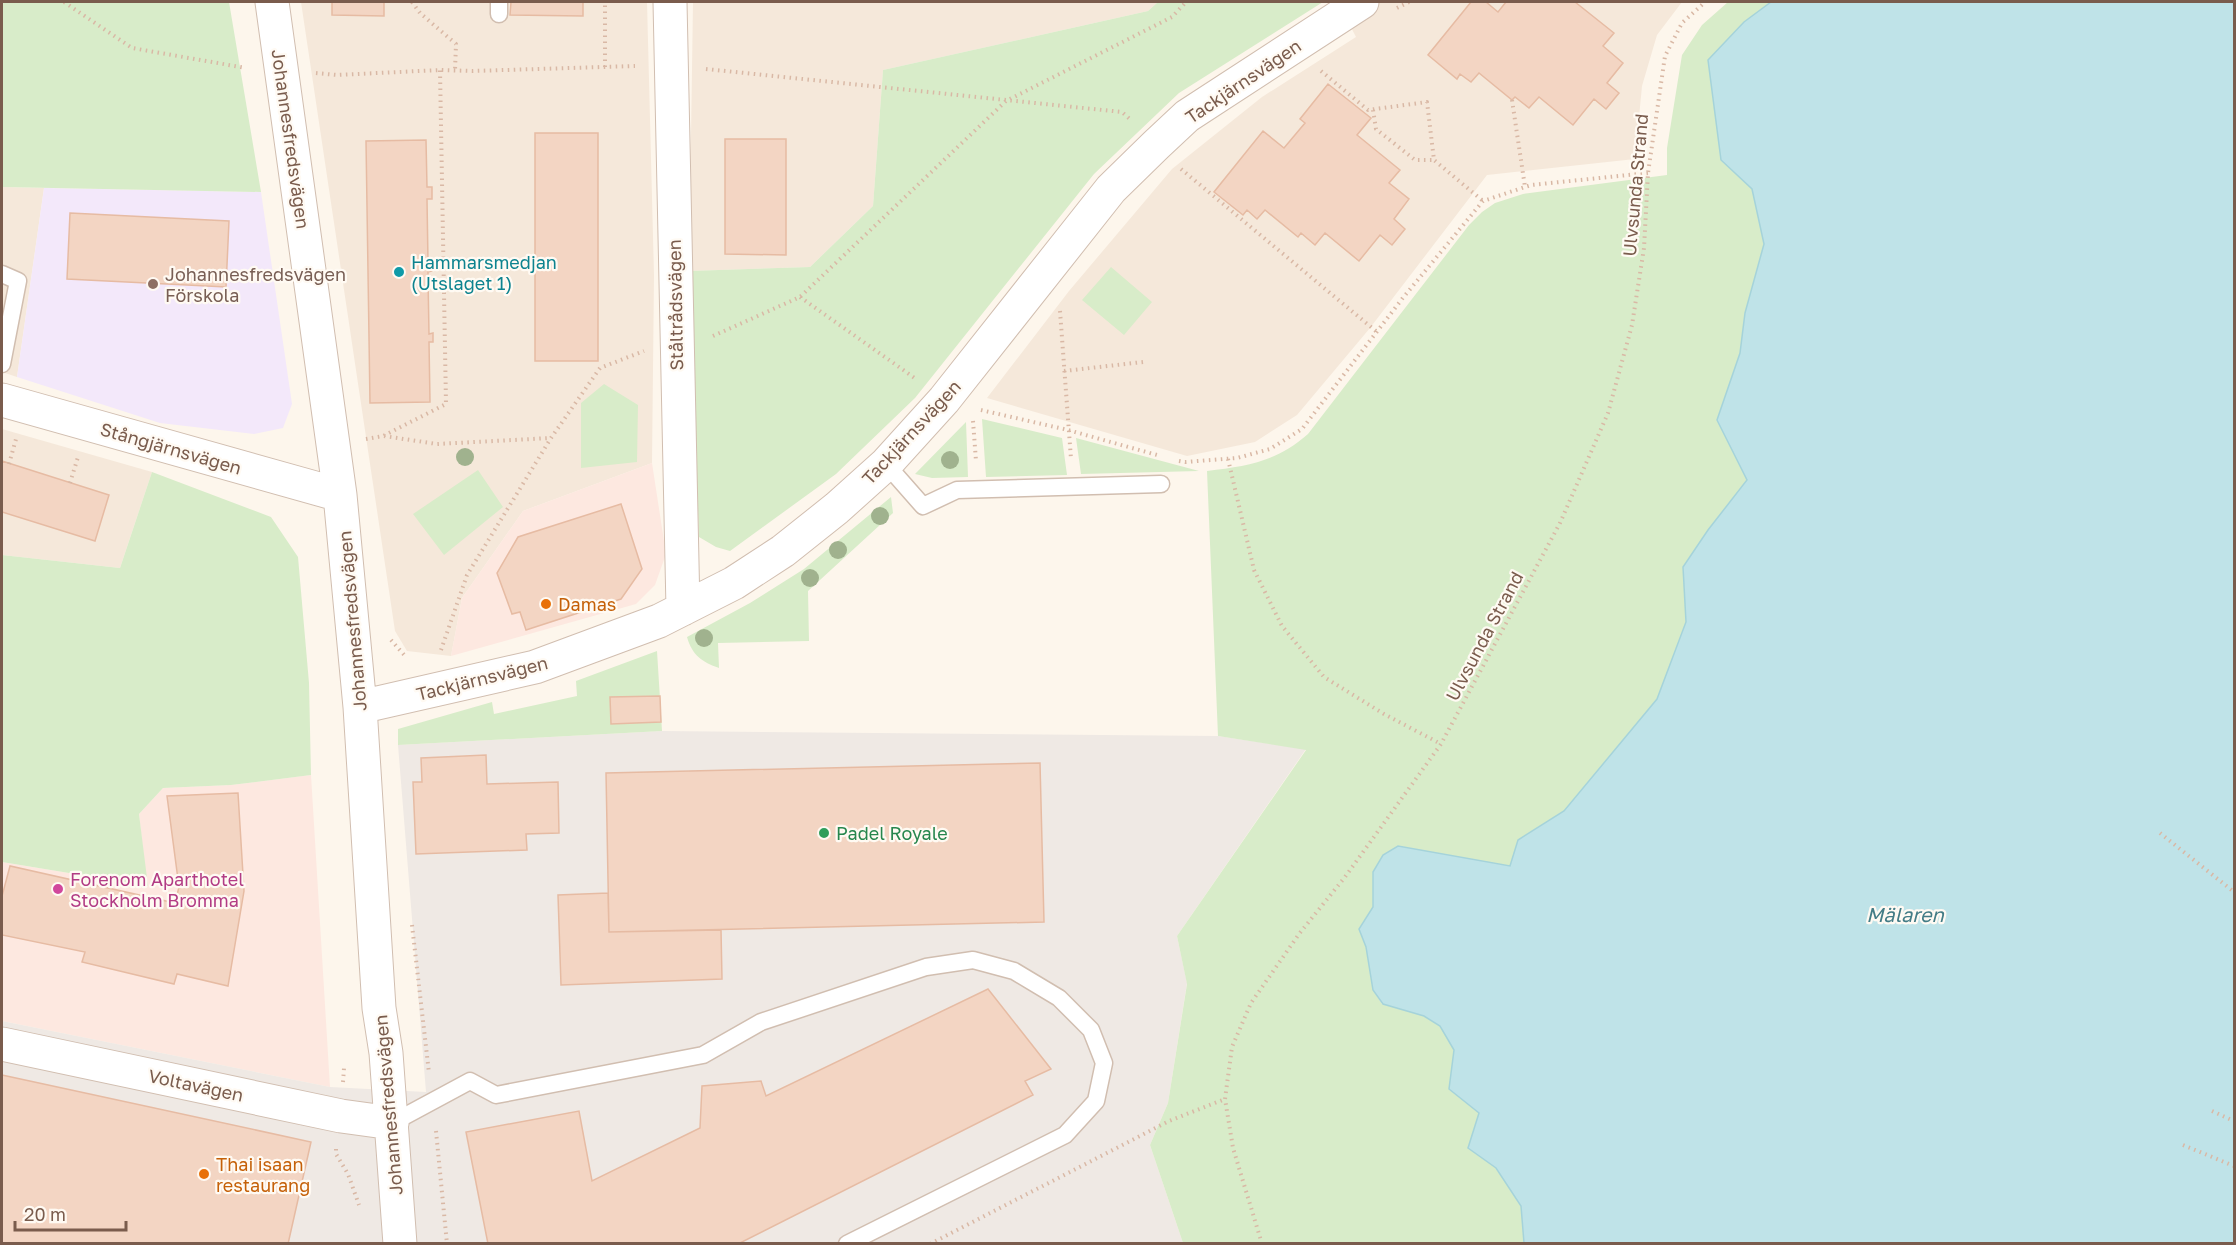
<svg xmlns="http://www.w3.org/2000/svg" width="2236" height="1245" viewBox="0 0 2236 1245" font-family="'Golos Text',sans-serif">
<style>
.residential{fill:#f5e8da}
.commercial{fill:#fde8e0}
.industrial{fill:#efe9e4}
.education{fill:#f3e8fa}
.green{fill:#d8ecc9}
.water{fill:#bfe3e8;stroke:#a5d3da;stroke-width:1.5}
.building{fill:#f3d5c3;stroke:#e6bba3;stroke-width:1.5}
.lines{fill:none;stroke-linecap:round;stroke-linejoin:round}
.lane-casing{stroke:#d1beb0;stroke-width:19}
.street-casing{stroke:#d1beb0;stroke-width:35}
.path{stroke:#d9b8a5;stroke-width:4;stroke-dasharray:1.5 4.5;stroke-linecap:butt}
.lane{stroke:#fff;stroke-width:16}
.street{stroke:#fff;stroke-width:33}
.tree{fill:#a0b28e}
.culture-dot{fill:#0f9aa8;stroke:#fffaf3;stroke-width:2}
.education-dot{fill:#8d6e63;stroke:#fffaf3;stroke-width:2}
.food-dot{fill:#e8710a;stroke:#fffaf3;stroke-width:2}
.leisure-dot{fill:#2e9e5b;stroke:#fffaf3;stroke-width:2}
.hotel-dot{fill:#d1479c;stroke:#fffaf3;stroke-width:2}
.labels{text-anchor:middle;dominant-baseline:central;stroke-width:4.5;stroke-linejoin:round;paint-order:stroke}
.street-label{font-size:18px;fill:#7a5c4d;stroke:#fffaf3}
.culture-label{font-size:18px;fill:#0d838f;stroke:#fffaf3;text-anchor:start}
.education-label{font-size:18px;fill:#785e54;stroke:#fffaf3;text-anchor:start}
.food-label{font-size:18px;fill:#c56008;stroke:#fffaf3;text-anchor:start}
.leisure-label{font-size:18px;fill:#27864d;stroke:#fffaf3;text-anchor:start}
.hotel-label{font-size:18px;fill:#b23c85;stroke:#fffaf3;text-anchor:start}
.water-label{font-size:20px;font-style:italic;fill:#437c86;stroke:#fffaf3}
</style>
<rect width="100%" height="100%" fill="#fdf6ec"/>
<path class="residential" d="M301 2H647L654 275 652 463 523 511 462 598 451 656 407 651 395 631Z
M693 2H1158L1148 11 883 70 873 206 810 267 689 271Z
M1338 2H1682L1657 35 1642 86 1635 159 1487 175 1370 328 1297 415 1255 442 1187 456 987 398 1069 291 1172 169 1262 97 1356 37Z
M2 187 44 188 17 377 2 372Z
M2 429 152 472 120 568 2 555Z"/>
<path class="commercial" d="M652 463 666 554 655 585 636 604 451 656 462 598 523 511Z
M311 775 330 1087 2 1021V862L147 886 139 814 163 788 231 785Z"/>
<path class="industrial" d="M662 731 1218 736 1306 749 1177 936 1187 983 1168 1103 1150 1145 1183 1243H2V1021L330 1087 426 1092 398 745Z"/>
<path class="education" d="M44 188 261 192 292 404 283 428 254 434 160 423 17 377Z"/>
<path class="green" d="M2 2H229L261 192 2 187Z
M1158 2H1323L1179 93 1094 174 915 398 836 474 730 551 716 547 699 537 689 271 810 267 873 206 883 70 1148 11Z
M1728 2H1771L1744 22 1721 160 1752 189 1764 244 1745 313 1740 353 1717 420 1747 480 1708 530 1683 567 1686 622 1657 699 1564 811 1518 840 1510 867 1399 846 1383 855 1373 872V907L1359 929 1366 947 1373 990 1382 1004 1424 1016 1441 1026 1455 1050 1449 1089 1480 1113 1468 1148 1496 1168 1521 1206 1524 1243H1183L1150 1145 1168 1103 1187 984 1177 936 1306 750 1218 736 1207 471C1248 466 1276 462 1308 434L1469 225 1482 212 1495 203 1523 194 1667 175V148L1682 55 1702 25Z
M1111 267 1152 302 1124 335 1082 300Z
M604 384 638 405 637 462 581 468V403Z
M982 419 1062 438 1067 475 986 477Z
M966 422 968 477 932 478 915 474Z
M1076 438 1199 471 1081 474Z
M478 470 503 507 444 555 413 514Z
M152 472 271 517 298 557 309 683 311 775 231 785 163 788 139 814 148 886 2 862V555L120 568Z
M891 497 893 513 808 591 809 641 718 643 719 668C702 662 692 655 687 637L750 603 804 569Z
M657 651 662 731 398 745V729L492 702 494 714 577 696 576 681Z"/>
<path class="water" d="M1771 2H2234V1243H1524L1521 1206 1496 1168 1468 1148 1479 1113 1449 1089 1454 1050 1440 1026 1424 1016 1383 1004 1373 990 1366 947 1359 929 1373 907V872L1383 855 1398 846 1510 866 1518 840 1564 811 1657 699 1686 622 1683 567 1708 530 1747 480 1717 420 1740 353 1745 313 1764 244 1752 189 1721 160 1708 60 1744 22Z"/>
<path class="building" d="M332 2H384V16L332 15Z
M511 2H583V16L510 15Z
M1471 2H1486L1498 12 1506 2H1575L1614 33 1603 46 1623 63 1607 83 1619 93 1606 109 1594 99 1573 125 1539 97 1529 108 1515 97 1512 100 1479 73 1471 82 1460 74 1457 79 1428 55Z
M1328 84 1371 118 1357 135 1400 170 1389 183 1409 199 1394 219 1405 229 1392 245 1380 235 1359 261 1325 233 1315 245 1301 233 1298 237 1265 210 1257 219 1247 210 1243 215 1214 192 1263 131 1284 148 1305 123 1300 119Z
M535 133H598V361H535Z
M725 139H786V255L725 254Z
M426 140 427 187H432V199H427L428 262H432V271L428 272V278L429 334 433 333V342H429L430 402 370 403 366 141Z
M70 213 229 221 226 287 67 279Z
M2 461 109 495 95 541 2 512Z
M621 504 642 569 621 599 526 630 520 612 512 614 497 573 518 537Z
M660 696 661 722 611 724 610 697Z
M486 755 487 784 558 782 559 833 526 834 527 850 416 854 413 782H422L421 758Z
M1040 763 1044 922 609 932 606 773Z
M238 793 244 891 228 986 177 974 174 984 82 962 85 952 2 935V896L10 866 175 903 179 887 167 796Z
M608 893 609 932 721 930 722 979 561 985 558 895Z
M988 989 1051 1069 1025 1081 1033 1095 738 1244H488L466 1132 579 1111 592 1181 700 1128 702 1086 761 1081 766 1096Z
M2 1075 311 1142 288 1244H2Z"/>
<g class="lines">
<defs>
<path id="lane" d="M499 14V2
M2 274 18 281 2 364
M886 464 923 506 957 490 1161 484
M392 1123 470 1081 496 1095 703 1055 761 1022 926 967 973 960 1014 971 1059 998 1091 1030 1104 1063 1096 1101 1065 1135 847 1244"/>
<path id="street" d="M272 2 340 495 360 707 379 1008 386 1053 400 1244
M670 2 683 609
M2 400 340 495
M360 707 535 667 659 621 734 583 783 551 837 508 886 464 944 400 1111 189 1156 145 1187 116 1362 2
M2 1044 341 1116 392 1123"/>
</defs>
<use href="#lane" class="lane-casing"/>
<use href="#street" class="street-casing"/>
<path class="path" d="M64 2 132 48 246 68
M412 2 420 13 456 44 455 70
M1397 8 1409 2
M605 67V2
M706 69 1122 112 1131 120
M1321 71 1368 110 1427 102 1434 160 1483 201
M316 73 337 75 440 70 473 71 635 66
M1512 100 1525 187
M1373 110 1376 129 1415 160H1434
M1181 169 1377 332
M800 297 916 379
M1060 311 1071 459
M713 336 800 297 1006 101 1172 17 1186 2
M1064 371 1143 362
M981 410 1068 430 1157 455
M973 421 976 461
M384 436 437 444 551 438
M366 439 383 436 446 404 440 70
M1228 459 1254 570 1282 626 1324 677 1384 714 1441 744
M1179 461 1185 462 1237 458 1270 449 1302 429 1402 299 1483 201 1531 185 1648 173
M9 464 16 439
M70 483 78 457
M391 640 406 657
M441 650 467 575 551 438 600 368 644 351
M2160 833 2234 892
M412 925 429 1073
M343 1082 344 1068
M2212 1111 2234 1121
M436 1131 447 1244
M2183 1145 2234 1166
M336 1149V1154L348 1174 359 1205
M930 1244 1169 1121 1225 1099
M1262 1244 1233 1148 1225 1099 1232 1047 1251 1003 1299 934 1345 877 1441 744 1560 523 1608 413 1632 325 1644 248 1648 173 1665 56 1682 23 1705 2"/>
<use href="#lane" class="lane"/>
<use href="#street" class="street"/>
</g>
<g class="tree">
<circle cx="465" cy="457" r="9"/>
<circle cx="950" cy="460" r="9"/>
<circle cx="880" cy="516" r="9"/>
<circle cx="838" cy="550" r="9"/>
<circle cx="810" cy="578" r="9"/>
<circle cx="704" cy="638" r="9"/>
</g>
<circle class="culture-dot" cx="399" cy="272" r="6"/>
<circle class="education-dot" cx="153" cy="284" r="6"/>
<g class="food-dot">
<circle cx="546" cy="604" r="6"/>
<circle cx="204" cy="1174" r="6"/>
</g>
<circle class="leisure-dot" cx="824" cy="833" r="6"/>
<circle class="hotel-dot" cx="58" cy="889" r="6"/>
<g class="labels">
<g class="street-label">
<text transform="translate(1243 81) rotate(-34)">Tackjärnsvägen</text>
<text transform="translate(291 139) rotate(82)">Johannesfredsvägen</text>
<text transform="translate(1635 185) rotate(-85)">Ulvsunda Strand</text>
<text transform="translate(675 305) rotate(-91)">Ståltrådsvägen</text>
<text transform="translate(911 432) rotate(-47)">Tackjärnsvägen</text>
<text transform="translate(171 448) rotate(16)">Stångjärnsvägen</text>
<text transform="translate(352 621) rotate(-95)">Johannesfredsvägen</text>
<text transform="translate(1484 636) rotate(-62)">Ulvsunda Strand</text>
<text transform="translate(482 678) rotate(-14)">Tackjärnsvägen</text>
<text transform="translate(196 1085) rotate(12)">Voltavägen</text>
<text transform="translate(388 1105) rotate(-95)">Johannesfredsvägen</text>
</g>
<g class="culture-label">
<text x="411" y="262">Hammarsmedjan<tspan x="411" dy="21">(Utslaget 1)</tspan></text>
</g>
<g class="education-label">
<text x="165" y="274">Johannesfredsvägen<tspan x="165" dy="21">Förskola</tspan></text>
</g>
<g class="food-label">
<text x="558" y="604">Damas</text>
<text x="216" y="1164">Thai isaan<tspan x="216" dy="21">restaurang</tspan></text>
</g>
<g class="leisure-label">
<text x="836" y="833">Padel Royale</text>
</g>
<g class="hotel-label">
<text x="70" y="879">Forenom Aparthotel<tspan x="70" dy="21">Stockholm Bromma</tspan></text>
</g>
<g class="water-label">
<text x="1905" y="914">Mälaren</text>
</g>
</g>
<rect width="2236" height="1245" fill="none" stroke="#7a5c4d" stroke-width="6"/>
<path d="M15 1221v9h111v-9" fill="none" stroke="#7a5c4d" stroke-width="3"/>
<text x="24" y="1221" font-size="18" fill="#7a5c4d" stroke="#fffaf3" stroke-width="4.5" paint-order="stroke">20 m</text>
</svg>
